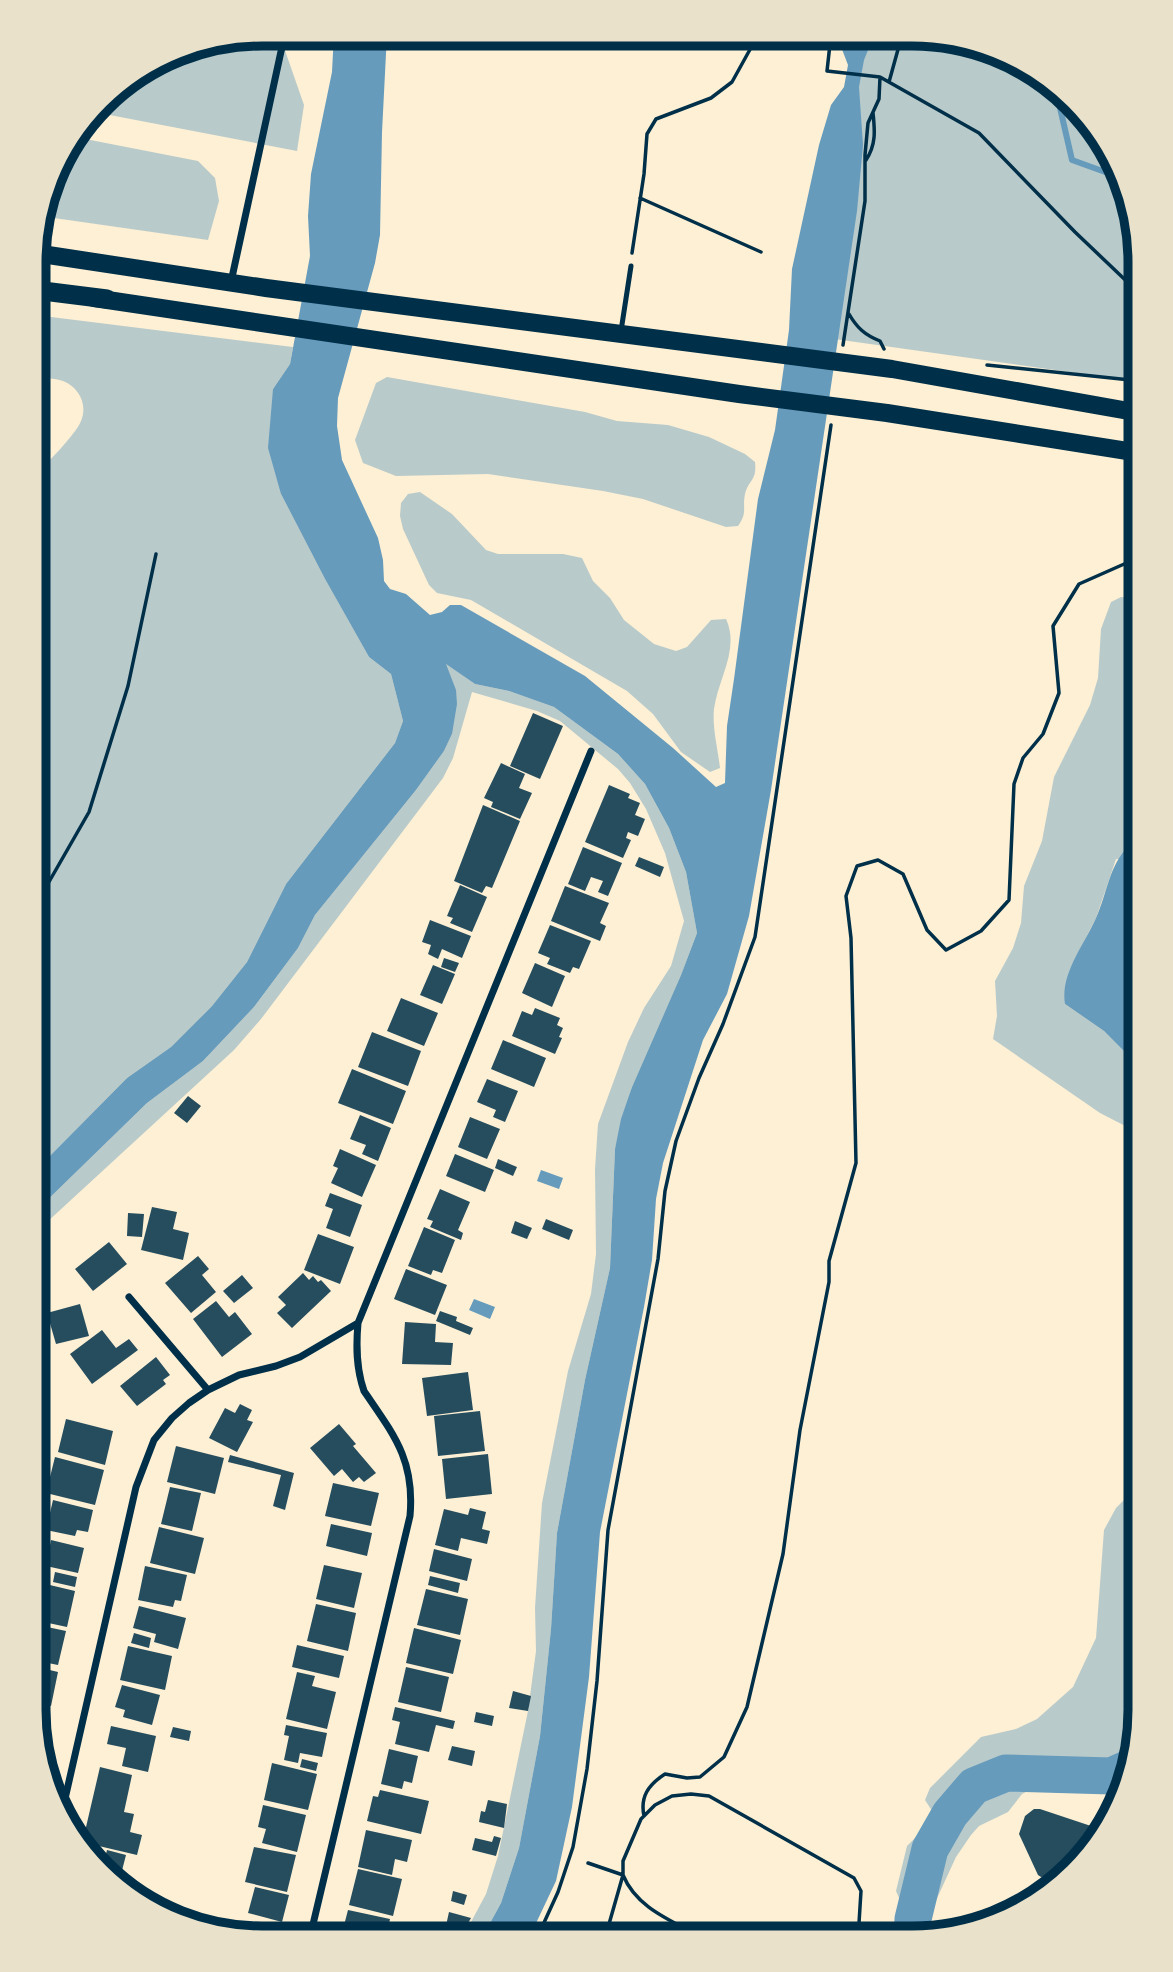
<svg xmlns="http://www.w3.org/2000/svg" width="1173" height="1972" viewBox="0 0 1173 1972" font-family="'Titillium Web',sans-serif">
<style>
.green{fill:#b9caca}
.water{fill:#669bbc}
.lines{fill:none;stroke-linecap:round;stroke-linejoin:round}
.stream{stroke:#669bbc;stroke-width:6}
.river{stroke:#669bbc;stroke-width:37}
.building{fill:#264d5e}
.path{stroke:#003049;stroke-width:3.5}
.service{stroke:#003049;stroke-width:5}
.minor{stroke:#003049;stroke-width:7}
.trunk{stroke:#003049;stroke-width:18}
.motorway{stroke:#003049;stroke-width:19}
.rim{fill:none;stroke:#003049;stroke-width:9}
</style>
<rect width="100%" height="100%" fill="#fdf0d5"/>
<path class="green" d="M262 33H281V39L304 105 297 151 94 112 111 90 175 51Z
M860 35H941L1051 81 1122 175 1140 262V382L813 336Z
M75 137 198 161 215 178 219 201 208 240 40 216 57 160Z
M35 315 293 347 290 364 273 389 281 494 325 579 369 657 391 674 403 721 395 743 286 884 247 962 212 1006 171 1047 127 1078 34 1172 35 477C46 463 75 436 81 421 88 405 79 387 63 381 54 378 44 378 35 376Z
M387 377 585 412 617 421 668 425 709 437 745 454 755 462C757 481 749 479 745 494 742 509 748 512 738 526L726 527 643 499 603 491 488 474 396 476 363 463 355 440 376 383Z
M420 492 452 514 486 550 498 554H563L582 558 593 581 610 598 624 620 654 644 676 651 687 647 711 620 726 619C740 649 718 679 714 709 712 727 718 750 720 768L710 772 681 752 653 714 627 691 471 600 437 593 429 585 403 529 400 516 401 503 408 494Z
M1121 597 1140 599V860L1116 859 1096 918 1075 959 1065 1004 1104 1031 1130 1056 1139 1058V1133L1100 1113 993 1039 997 1016 995 981 1013 948 1021 923 1024 886 1042 841 1054 777 1090 705 1098 678 1101 629 1111 602Z
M445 663 475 684 509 691 554 707 618 754 645 784 669 828 686 872 697 933 681 975 632 1087 615 1149 610 1268 585 1380 557 1533 551 1629 540 1736 519 1848 501 1903 482 1938 463 1937 486 1894 498 1856 528 1711 536 1651 535 1608 542 1503 568 1371 591 1294 596 1254 595 1169 598 1124 628 1042 644 1008 671 966 684 921 665 853 646 809 630 783 618 769 560 721 537 711 472 692 453 758 443 778 261 1019 234 1050 34 1234V1213L147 1103 203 1061 254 1007 298 948 315 915 416 790 444 751 452 734Z
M1139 1485V1725L1127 1784 1124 1790 1058 1793 1032 1789 1022 1794 1008 1812 979 1826 971 1835 956 1857 933 1907 900 1900 896 1891 907 1846 936 1817 925 1800 930 1788 981 1737 1016 1729 1037 1719 1073 1687 1096 1638 1104 1530 1116 1508Z"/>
<path class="water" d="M334 33 387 34 382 132 380 235 375 263 338 398 337 426 342 460 378 538 383 560 384 581 390 589 406 594 430 615 442 612 450 605H461L585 676 673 748 716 787 725 783 727 726 734 679 758 499 775 430 789 330 792 269 819 145 831 105 844 87 848 65 840 44V35H874L864 60 859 87 863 145 857 211 771 790 749 916 727 994 703 1040 663 1163 656 1199 652 1260 644 1307 600 1532 589 1677 572 1807 556 1881 529 1938H482L501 1903 519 1848 540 1736 551 1629 557 1533 585 1380 610 1268 615 1149 621 1119 632 1087 681 975 697 933 686 872 669 828 645 784 618 754 554 707 509 691 475 684 446 664 456 690 457 704 452 734 444 751 416 790 315 915 298 948 254 1007 203 1061 147 1103 34 1213V1172L127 1078 171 1047 212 1006 247 962 286 884 395 743 403 721 391 674 369 657 325 579 281 494 268 448 273 389 290 364 310 256 308 216 311 174 332 72Z
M1129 845 1140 860 1139 1058 1130 1057 1104 1031 1065 1004C1060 974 1084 945 1096 918 1108 891 1108 868 1129 845Z
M541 1170 563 1178 559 1189 537 1181Z
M474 1299 495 1307 490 1319 469 1310Z"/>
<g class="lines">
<path class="stream" d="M1055 86 1072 160 1108 173 1118 169"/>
<path class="river" d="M912 1939 913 1919 930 1849 950 1814 974 1786 1006 1773 1111 1776 1131 1767"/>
</g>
<path class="building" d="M533 713 563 726 540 779 510 766Z
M501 763 525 774 519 788 532 793 520 819 491 807 493 802 484 798Z
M609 785 630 794 628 798 640 803 635 815 645 819 638 836 628 832 626 838 631 840 623 858 585 842Z
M483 805 520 821 492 888 486 886 482 893 454 881Z
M583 847 622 863 608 896 598 892 603 881 591 877 585 891 568 884Z
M639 857 664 867 660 877 635 866Z
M460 885 487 897 472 932 450 923 453 918 447 916Z
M565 886 609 903 600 923 606 926 600 941 551 921Z
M430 920 471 936 462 958 442 949 438 959 428 954 431 945 422 942Z
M550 925 591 941 579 969 573 967 570 973 547 964 550 958 538 953Z
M444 958 459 963 455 972 441 967Z
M535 963 565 976 552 1007 522 993Z
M433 965 455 974 442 1004 420 995Z
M401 998 438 1013 424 1046 387 1031Z
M535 1008 560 1018 557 1025 563 1028 559 1037 562 1038 555 1054 512 1036 522 1011 532 1015Z
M372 1032 421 1051 408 1086 358 1067Z
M503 1040 546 1058 534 1087 491 1069Z
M352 1069 406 1091 393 1124 338 1103Z
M487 1079 518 1091 505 1122 493 1117 496 1110 477 1102Z
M188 1096 201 1106 187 1123 174 1113Z
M360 1115 391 1128 378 1161 362 1154 366 1145 350 1139Z
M470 1117 500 1129 487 1159 458 1147Z
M340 1149 376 1165 362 1197 331 1183 338 1168 333 1166Z
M455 1154 494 1170 485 1192 446 1176Z
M498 1159 517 1167 513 1176 495 1168Z
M440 1189 470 1202 458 1230 463 1233 461 1240 430 1227 433 1221 427 1219Z
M330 1193 362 1205 350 1237 326 1228 333 1209 325 1206Z
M152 1207 177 1212 173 1229 189 1233 183 1260 141 1250Z
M128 1213 144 1214 142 1237 127 1236Z
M546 1219 573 1230 569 1240 542 1229Z
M515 1221 532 1228 527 1239 511 1233Z
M424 1227 455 1240 442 1273 433 1270 431 1275 408 1266Z
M318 1234 354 1247 340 1284 304 1270Z
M109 1242 127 1264 93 1291 75 1269Z
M198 1256 209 1269 202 1275 216 1292 191 1313 165 1283Z
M406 1269 447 1285 435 1315 394 1299Z
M303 1273 309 1280 313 1276 318 1282 321 1280 331 1291 292 1328 277 1313 286 1305 278 1297Z
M242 1275 253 1288 234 1303 223 1291Z
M34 1293 48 1295 47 1308 34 1306Z
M216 1301 229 1317 235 1312 252 1334 222 1357 193 1319Z
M80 1304 89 1336 56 1344 47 1313Z
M440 1311 457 1317 456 1321 473 1328 470 1335 436 1321Z
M405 1322 436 1324 435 1342 453 1343 451 1365 402 1364Z
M102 1330 116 1348 129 1339 138 1350 92 1384 70 1354Z
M36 1353 42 1362 34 1368V1354Z
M156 1357 170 1375 163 1380 166 1384 137 1406 120 1386Z
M468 1372 473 1410 427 1416 422 1378Z
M240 1404 252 1410 247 1420 253 1422 237 1452 209 1438 225 1408 235 1413Z
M480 1411 485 1451 438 1456 434 1416Z
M66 1419 113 1431 105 1465 58 1452Z
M339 1424 356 1444 353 1446 376 1473 364 1482 359 1477 353 1482 342 1469 334 1476 310 1448Z
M176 1446 224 1458 215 1494 167 1482Z
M488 1454 492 1494 446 1499 442 1459Z
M230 1455 294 1473 285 1510 273 1506 281 1475 228 1462Z
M55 1457 104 1470 95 1505 46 1493Z
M333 1483 379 1493 371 1526 325 1516Z
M170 1487 201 1493 192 1531 161 1524Z
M53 1500 93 1510 88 1532 77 1530 75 1536 46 1530Z
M470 1508 486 1512 482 1529 490 1531 487 1544 461 1538 458 1551 435 1545 444 1509 468 1515Z
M331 1524 372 1533 367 1556 326 1546Z
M159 1527 204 1538 195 1574 150 1563Z
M51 1540 84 1548 78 1573 46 1566Z
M434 1549 472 1559 467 1581 429 1571Z
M324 1565 362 1573 354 1608 316 1599Z
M145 1566 187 1575 181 1601 175 1600 173 1607 138 1600Z
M55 1572 77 1577 75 1587 53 1582Z
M430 1576 460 1583 458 1593 428 1585Z
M33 1581 75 1591 67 1627 39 1621V1618L33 1617Z
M426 1589 468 1599 460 1635 417 1625Z
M316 1604 356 1613 348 1651 307 1641Z
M139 1606 186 1618 178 1649 154 1642 156 1634 133 1628Z
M33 1624 66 1631 58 1665 33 1660Z
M414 1628 461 1640 453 1674 406 1663Z
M134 1633 151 1638 149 1648 131 1643Z
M297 1645 344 1656 339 1678 292 1667Z
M128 1646 172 1656 165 1690 120 1680Z
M33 1666 58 1672 51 1706 33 1702Z
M406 1667 449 1677 441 1712 398 1702Z
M297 1672 315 1676 312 1686 336 1692 327 1729 286 1719Z
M122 1685 160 1695 152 1725 123 1717 125 1710 115 1707Z
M513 1691 531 1696 528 1711 509 1708Z
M395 1707 455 1721 453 1729 436 1725 429 1752 395 1744 400 1722 392 1720Z
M33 1709 47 1712 40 1745 33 1710Z
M476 1712 494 1716 492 1726 474 1722Z
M286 1725 327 1733 322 1757 300 1753 298 1763 284 1760 289 1736 284 1735Z
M111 1726 156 1736 148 1772 122 1766 126 1748 107 1744Z
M173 1727 191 1731 189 1741 170 1737Z
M452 1746 475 1751 472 1766 448 1760Z
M389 1749 418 1756 412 1783 404 1781 402 1789 381 1784Z
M302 1759 318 1763 316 1771 300 1767Z
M272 1763 317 1774 308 1810 264 1800Z
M100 1767 132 1775 124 1812 134 1814 130 1832 142 1835 137 1855 86 1843 83 1840Z
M380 1790 429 1801 421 1834 367 1821 373 1796 378 1797Z
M488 1800 507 1804 504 1828 479 1822 481 1811 485 1812Z
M263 1805 306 1815 297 1852 262 1843 266 1829 258 1827Z
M1034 1809H1040L1103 1830 1097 1841 1049 1876 1041 1877 1038 1875 1019 1834 1025 1816Z
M366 1830 412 1840 407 1862 395 1859 392 1875 358 1867Z
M494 1836 501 1838 496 1856 472 1850 475 1838 492 1842Z
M254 1847 296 1855 287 1892 245 1882Z
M107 1850 126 1855 118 1886 91 1851 106 1854Z
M358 1869 402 1879 393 1916 349 1905Z
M255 1887 289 1895 282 1922 248 1913Z
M453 1891 467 1895 464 1905 451 1901Z
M348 1910 390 1919 388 1929 398 1932 397 1937H341Z
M449 1912 471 1918 462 1934 445 1930Z
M217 1918 232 1922 229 1936 214 1929Z
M236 1927 275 1936V1937H234Z"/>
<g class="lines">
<path class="path" d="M831 35 827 71 880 77 979 133 1075 232 1140 294
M889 82 902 35
M866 160C876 145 875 131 873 113
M640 198 761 252
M632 253 644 174 647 134 656 119 711 98 732 82 758 35
M849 314C857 328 865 335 880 341L884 349
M843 345 865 201V155L868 123 879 99 880 77
M987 365 1140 381
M34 908 89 812 128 686 156 554
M644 1816C640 1797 648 1785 665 1774L687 1778 700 1777 724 1757 747 1707 783 1554 800 1430 829 1282V1261L856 1163 851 938 846 896 857 866 878 860 903 874 927 930 946 950 981 931 1009 900 1014 784 1023 758 1043 734 1059 693 1053 626 1079 584 1140 557
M588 1863 623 1875C637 1909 673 1921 703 1938
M537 1938 558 1892 573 1847 587 1769 597 1681 608 1530 658 1259 665 1191 676 1141 699 1078 723 1024 755 937 831 425
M605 1938 623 1875V1861L641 1819 655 1805 672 1796 691 1794 709 1796 854 1878 861 1891 858 1939"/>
<path class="service" d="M621 331 631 266"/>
<path class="minor" d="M231 282 285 33
M129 1297 208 1390
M62 1812 136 1487 154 1440 172 1418 189 1403 208 1390 239 1375 276 1366 300 1357 358 1323
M310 1937 410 1516C415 1460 394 1435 364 1391 356 1368 356 1346 358 1323L591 751"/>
<path class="trunk" d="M35 253 266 288 892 369 1140 413
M94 298 739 394 887 413 1140 453"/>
<path class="motorway" d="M35 290 107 299"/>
</g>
<path d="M0 0H1173V1972H0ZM262 46H912A216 216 0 0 1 1128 262V1710A216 216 0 0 1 912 1926H262A216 216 0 0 1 46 1710V262A216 216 0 0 1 262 46Z" fill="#e9e1ca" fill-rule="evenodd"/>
<path class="rim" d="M262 46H912A216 216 0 0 1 1128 262V1710A216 216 0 0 1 912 1926H262A216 216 0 0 1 46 1710V262A216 216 0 0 1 262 46Z"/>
</svg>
